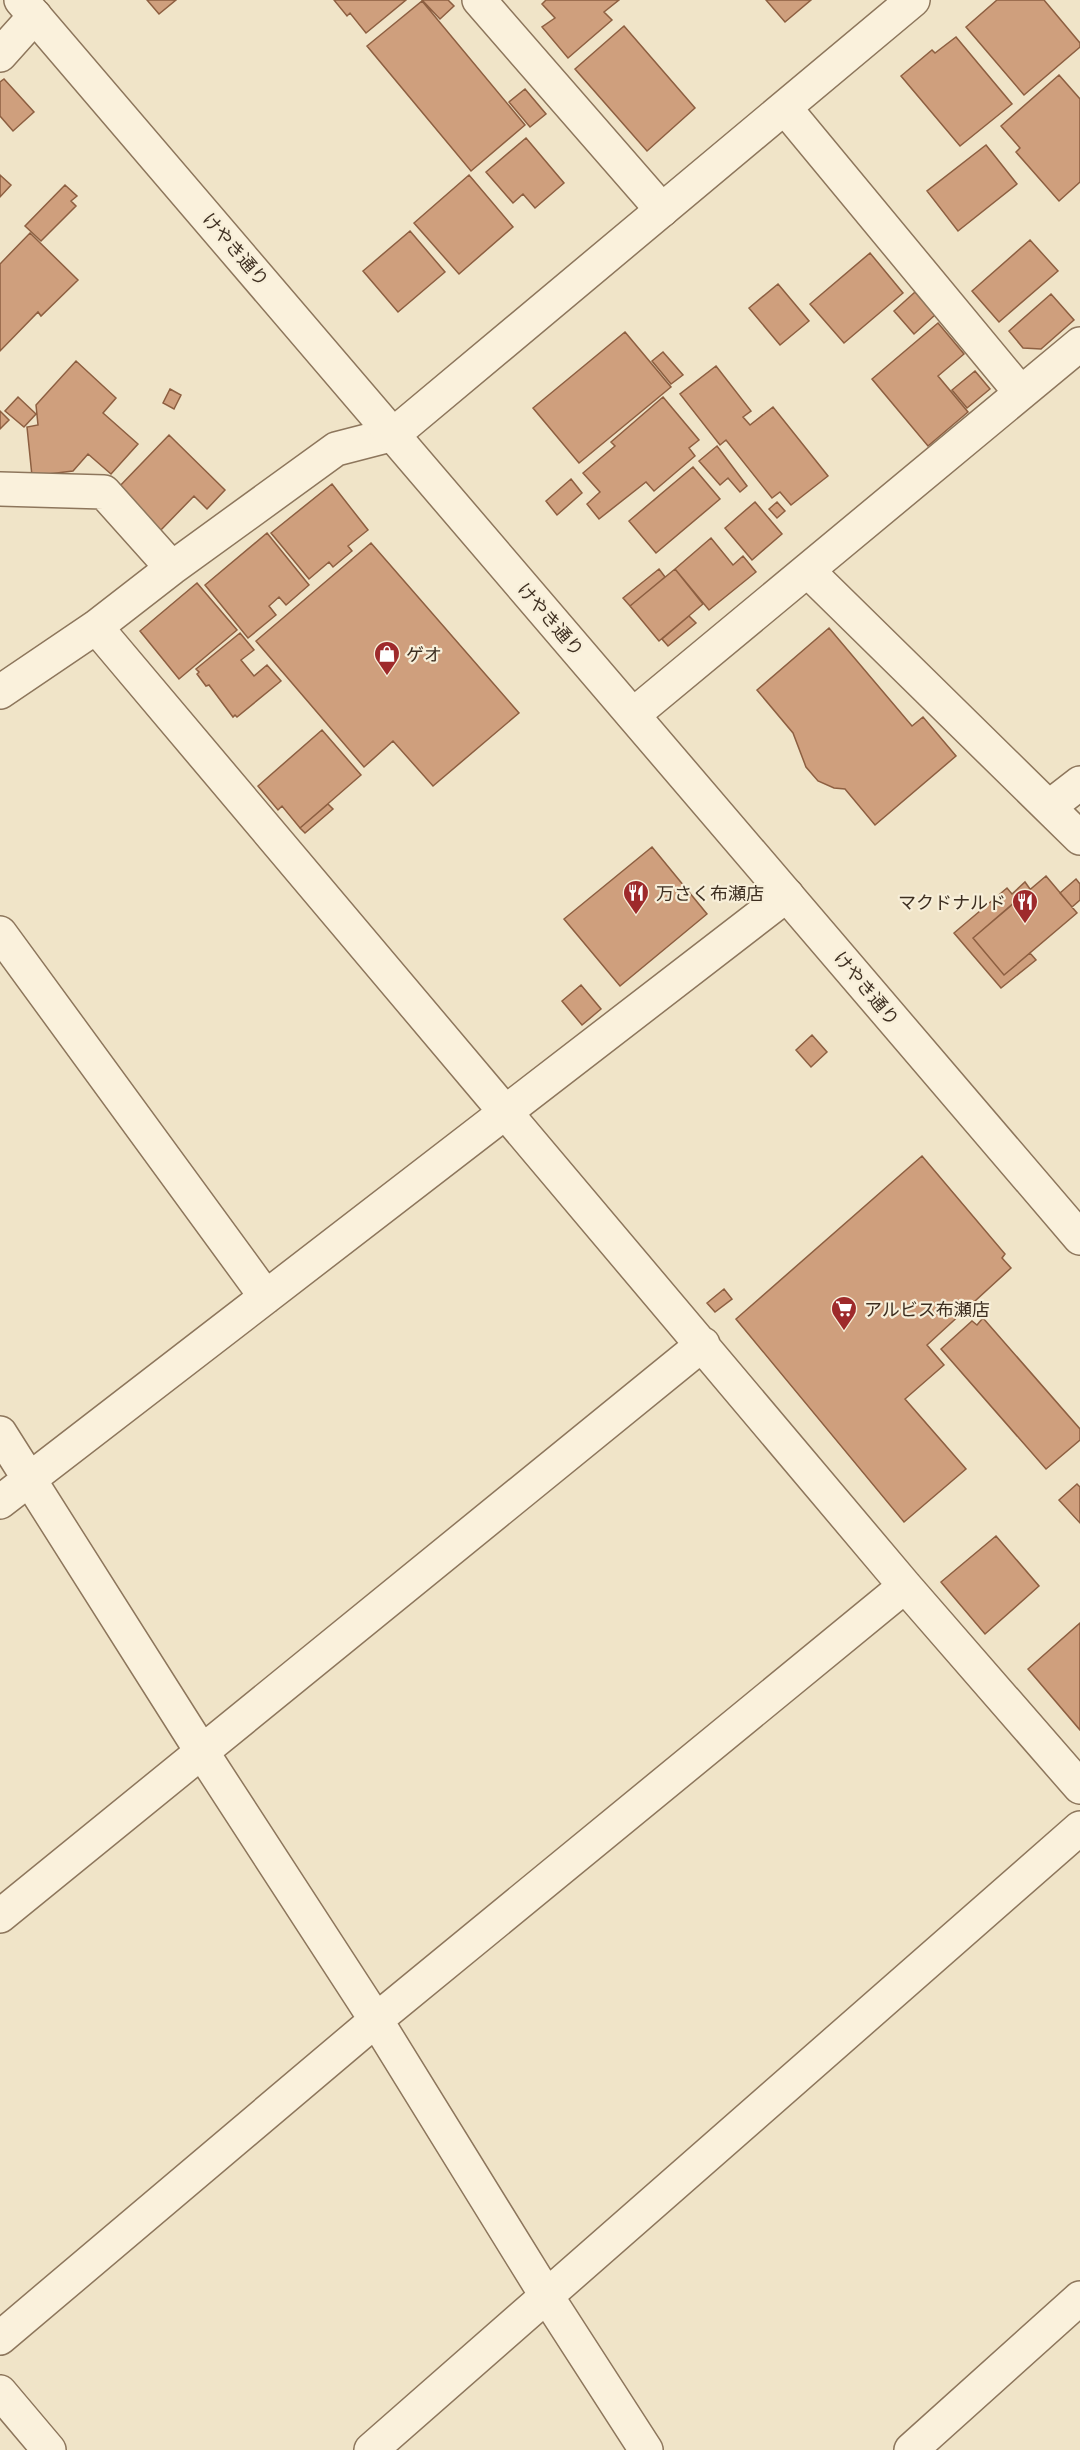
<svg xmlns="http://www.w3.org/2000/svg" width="1080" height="2450" viewBox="0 0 1080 2450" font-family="'Noto Serif','Noto Sans JP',serif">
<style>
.building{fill:#cf9f7d;stroke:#8d5f41;stroke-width:1.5}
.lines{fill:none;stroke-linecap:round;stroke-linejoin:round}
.minor-casing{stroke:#8d765c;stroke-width:36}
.tertiary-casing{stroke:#8d765c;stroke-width:36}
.minor{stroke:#faf1dc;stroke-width:33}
.tertiary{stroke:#faf1dc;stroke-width:33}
.labels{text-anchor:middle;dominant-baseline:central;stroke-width:4.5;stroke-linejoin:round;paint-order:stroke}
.street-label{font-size:18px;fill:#3d2e20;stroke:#f7eed8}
.poi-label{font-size:18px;fill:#3d2e20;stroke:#f7eed8;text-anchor:start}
</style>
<rect width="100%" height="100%" fill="#f0e4c8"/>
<path class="building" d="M147 0H176L159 14Z
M334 0H406L366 33 350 13 347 16Z
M422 0H448L454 6 440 19Z
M546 0H619L604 12 612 20 568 58 542 27 555 18 542 4Z
M766 0H811L785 22Z
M997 0H1044L1080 43V47L1024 95 966 27Z
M422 1 525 125 471 171 367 46Z
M624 26 695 108 647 151 575 69Z
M956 37 1012 104 960 146 901 76 932 50 935 53Z
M1059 75 1080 99V182L1059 201 1016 152 1020 148 1001 126Z
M4 79 34 112 13 131 0 116V82Z
M525 89 546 114 530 127 509 102Z
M526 138 564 183 535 208 523 194 513 203 486 172Z
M986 145 1017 184 958 231 927 191Z
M0 175 11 185 0 197Z
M469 175 513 227 459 274 414 223Z
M65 185 77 196 71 201 76 206 41 241 25 226Z
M410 231 445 272 398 312 363 271Z
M30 233 78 280 41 316 38 312 0 351V264Z
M1030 240 1058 271 999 322 972 291Z
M870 253 903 293 844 343 810 304Z
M778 284 809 321 780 345 749 308Z
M915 292 935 315 914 334 894 311Z
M1051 294 1074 320 1041 349 1023 348 1009 331Z
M938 323 964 354 938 376 968 412 928 446 872 379Z
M625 332 671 387 579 463 533 408Z
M663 352 683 375 671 384 652 361Z
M76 361 116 398 103 413 138 444 111 474 88 454 73 471 32 476 27 427 38 425 36 405Z
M716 366 751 411 743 417 750 425 773 407 828 476 791 505 780 492 772 498 726 440 720 445 680 394Z
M975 371 990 389 967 408 952 390Z
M170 389 181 395 174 409 163 403Z
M18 397 36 414 24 427 5 411Z
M663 397 699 440 689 448 695 456 654 491 646 482 599 519 587 504 600 492 583 473 615 446 611 442Z
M0 411 9 420 0 429Z
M169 435 225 490 207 509 194 496 159 532 116 490Z
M717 446 747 486 740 492 728 478 720 485 699 461Z
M693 467 720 499 656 553 629 521Z
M571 479 582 493 557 515 546 501Z
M332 484 368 530 348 546 352 551 333 567 329 562 309 579 271 533Z
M755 502 782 534 752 560 725 528Z
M777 502 785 511 777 518 769 509Z
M267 533 309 585 286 605 279 597 269 606 276 615 248 638 205 585Z
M711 538 733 565 743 556 756 572 709 610 675 569Z
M371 543 519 713 433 786 393 741 364 767 256 641Z
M659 569 665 577 630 606 623 598Z
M675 569 703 604 659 641 630 606Z
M197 583 237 630 179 679 140 631Z
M689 616 696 623 668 646 662 639Z
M829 628 912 726 923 717 956 756 875 825 845 789 834 788 818 781 806 767 793 733 757 690Z
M240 633 254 650 241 660 254 676 267 665 281 681 237 717 235 715 233 717 209 685 206 686 197 674 199 672 196 669Z
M322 730 361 775 300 828 282 806 278 810 258 786Z
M328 804 333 809 305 833 300 828Z
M652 847 707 914 620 986 564 919Z
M1046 876 1077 913 1004 975 973 938Z
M1076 879 1080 884V900L1072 907 1060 893Z
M1025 882 1030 889 973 938 1004 975 1030 953 1036 960 1001 988 954 933 1007 888 1012 894Z
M581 985 601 1009 582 1025 562 1001Z
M812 1035 827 1052 811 1067 796 1050Z
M922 1156 1005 1254 1002 1258 1011 1268 927 1345 944 1365 905 1399 966 1469 904 1522 736 1319Z
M724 1289 732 1299 715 1312 707 1303Z
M983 1318 1080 1429V1440L1046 1469 941 1349 972 1321 977 1325Z
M1077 1484 1080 1487V1523L1059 1500Z
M996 1536 1039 1586 985 1634 941 1582Z
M1080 1623V1730L1028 1669Z"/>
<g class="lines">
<defs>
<path id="minor" d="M479 0 662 210
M0 55 35 16
M785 108 1021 393
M0 489 104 492 172 568
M808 571 1080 838
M96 627 905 1586 1080 1787
M0 692 96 627 172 568 336 449 394 434
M633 715 1080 344
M1049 807 1080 783
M0 933 266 1297
M0 1433 202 1752 376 2020 546 2295 646 2450
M0 1502 787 895
M0 1916 703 1344
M0 2338 376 2020 905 1586
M0 2392 49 2450
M371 2450 1080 1828
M911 2450 1080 2298"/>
<path id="tertiary" d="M21 0 1080 1238
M394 434 913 0"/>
</defs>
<use href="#minor" class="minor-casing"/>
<use href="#tertiary" class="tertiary-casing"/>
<use href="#minor" class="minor"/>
<use href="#tertiary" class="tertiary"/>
</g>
<defs>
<symbol id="shop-pin" viewBox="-11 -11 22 30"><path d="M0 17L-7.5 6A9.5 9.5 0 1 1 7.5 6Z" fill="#9e2a2b" stroke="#f7eed8"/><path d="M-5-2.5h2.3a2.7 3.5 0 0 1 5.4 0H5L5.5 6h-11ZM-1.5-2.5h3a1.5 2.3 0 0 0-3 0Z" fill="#fff"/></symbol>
<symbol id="restaurant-pin" viewBox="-11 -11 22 30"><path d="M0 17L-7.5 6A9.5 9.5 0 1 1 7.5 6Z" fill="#9e2a2b" stroke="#f7eed8"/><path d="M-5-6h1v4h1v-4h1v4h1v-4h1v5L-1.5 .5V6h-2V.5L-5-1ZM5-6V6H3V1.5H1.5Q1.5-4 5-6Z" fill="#fff"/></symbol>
<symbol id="supermarket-pin" viewBox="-11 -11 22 30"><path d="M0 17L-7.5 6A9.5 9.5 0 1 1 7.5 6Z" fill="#9e2a2b" stroke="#f7eed8"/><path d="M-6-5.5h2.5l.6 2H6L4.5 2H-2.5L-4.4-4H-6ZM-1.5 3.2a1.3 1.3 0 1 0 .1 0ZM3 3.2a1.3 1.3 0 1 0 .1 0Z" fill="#fff"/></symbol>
</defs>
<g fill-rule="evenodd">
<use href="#shop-pin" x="372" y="639" width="30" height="40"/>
<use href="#restaurant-pin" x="621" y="878" width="30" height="40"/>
<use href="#restaurant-pin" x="1010" y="887" width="30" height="40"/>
<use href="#supermarket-pin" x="829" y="1294" width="30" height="40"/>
</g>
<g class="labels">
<g class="street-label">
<text transform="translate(236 249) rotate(49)">けやき通り</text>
<text transform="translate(551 619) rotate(49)">けやき通り</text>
<text transform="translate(867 988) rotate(50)">けやき通り</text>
</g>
<g class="poi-label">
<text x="406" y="654">ゲオ</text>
<text x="656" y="893">万さく布瀬店</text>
<text x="1006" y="902" text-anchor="end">マクドナルド</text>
<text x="864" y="1309">アルビス布瀬店</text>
</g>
</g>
</svg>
